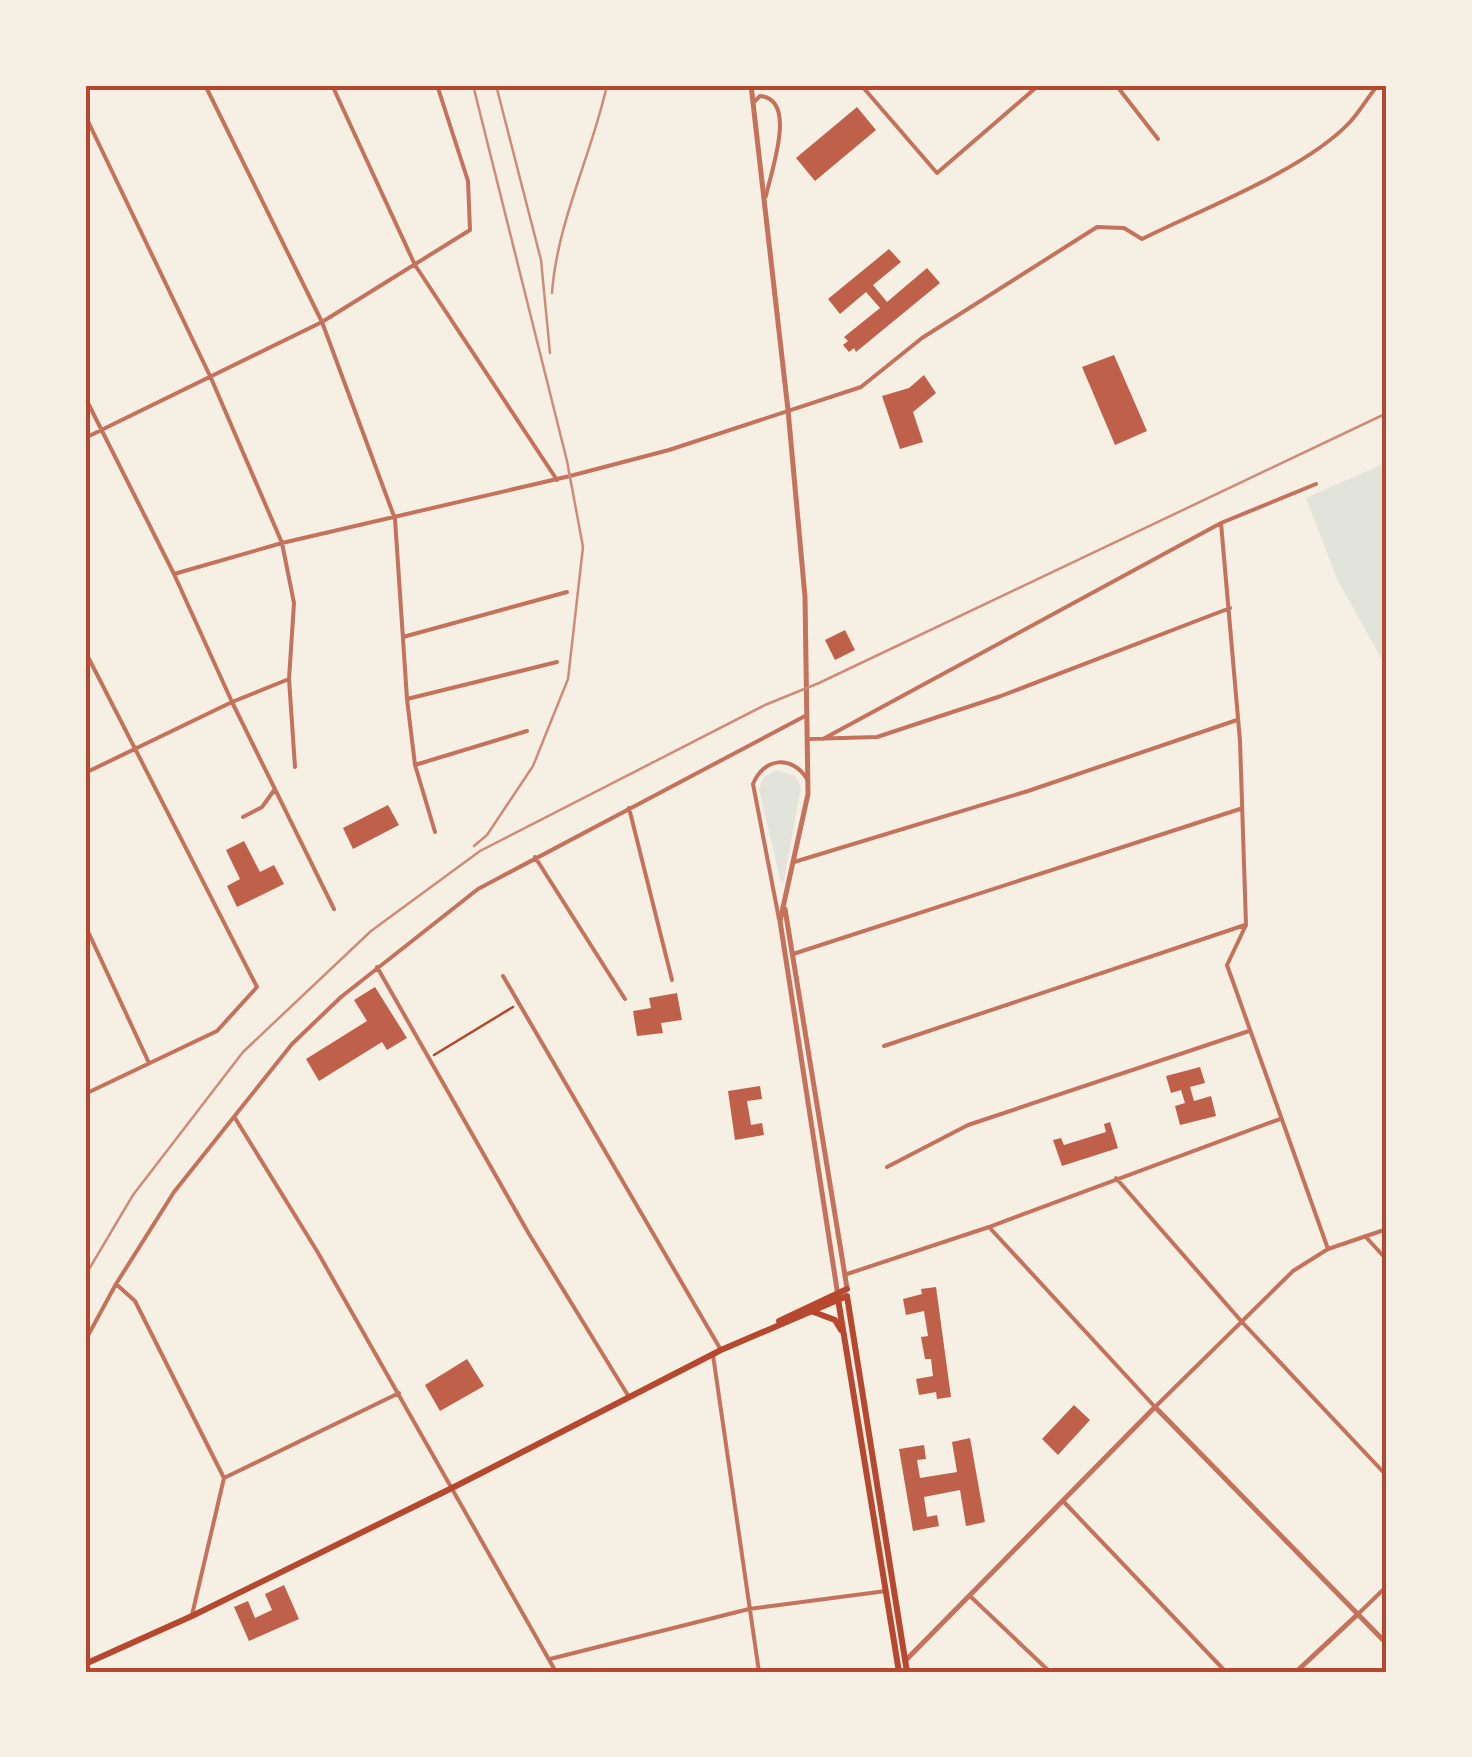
<svg xmlns="http://www.w3.org/2000/svg" width="1472" height="1757" viewBox="0 0 1472 1757" font-family="Bitter,serif">
<style>
.green{fill:#e2e4dc}
.building{fill:#bf614a}
.lines{fill:none;stroke-linecap:round;stroke-linejoin:round}
.path{stroke:#b5482f;stroke-width:2.5}
.minor{stroke:#c5725c;stroke-width:4}
.tertiary{stroke:#c5725c;stroke-width:5}
.secondary{stroke:#b5482f;stroke-width:6}
.rail{stroke:#cf8b77;stroke-width:2.5}
.neatline{fill:none;stroke:#b5482f;stroke-width:4}
</style>
<rect width="100%" height="100%" fill="#f6efe4"/>
<path class="green" d="M1387 462V669L1337 579 1306 498Z
M776 770 795 776 801 787 784 880 781 883 759 789 764 777Z"/>
<path class="building" d="M857 107 876 130 815 181 796 158Z
M889 249 901 262 873 285 887 302 927 268 940 283 856 352 854 348 849 352 843 345 848 341 844 337 880 308 866 292 840 314 828 299Z
M1114 355 1147 431 1115 445 1082 367Z
M924 375 936 393 913 412 923 442 900 449 882 396 909 388Z
M845 630 855 650 835 660 825 640Z
M388 805 399 825 353 849 343 828Z
M244 841 260 872 274 865 284 884 237 907 227 886 240 879 226 850Z
M375 987 407 1038 387 1050 382 1042 319 1081 306 1059 367 1021 354 1000Z
M677 993 682 1020 661 1023 663 1033 637 1036 633 1011 651 1008 649 998Z
M1200 1067 1205 1083 1190 1087 1194 1101 1211 1096 1216 1116 1180 1125 1175 1106 1185 1103 1181 1090 1171 1093 1166 1076Z
M760 1086 762 1099 747 1101 751 1125 762 1123 764 1135 735 1140 728 1091Z
M1110 1122 1118 1148 1062 1166 1053 1140 1061 1138 1064 1145 1106 1132 1104 1124Z
M936 1287 951 1397 937 1399 936 1392 919 1395 916 1379 933 1376 931 1359H925L921 1337 928 1336 924 1311 906 1315 903 1299 922 1294 921 1289Z
M467 1359 484 1386 440 1411 425 1385Z
M1074 1405 1090 1420 1058 1455 1042 1439Z
M970 1438 985 1522 966 1526 960 1490 924 1497 927 1517 937 1515 939 1526 913 1531 899 1449 924 1445 926 1459 917 1460 920 1478 957 1472 952 1442Z
M284 1585 299 1619 249 1641 234 1607 248 1601 255 1618 272 1610 265 1594Z"/>
<g class="lines">
<path class="path" d="M434 1055 513 1007"/>
<path class="minor" d="M205 85 322 322 395 519 407 699 415 765 435 832
M332 85 415 265 557 480
M861 85 937 173 1039 85
M1116 85 1158 139
M755 101 760 96C798 99 771 171 766 196
M85 115 211 378 282 543 294 603 289 679 295 767
M85 397 174 574 232 702 334 909
M85 438 322 322 470 230 468 181 437 85
M1221 523 1240 741 1246 925 1227 965 1328 1249
M174 574 282 543 570 476 669 450 861 387 922 338 1097 227 1124 228 1142 239C1202 209 1305 170 1350 122 1360 111 1368 97 1378 85
M403 637 567 592
M85 651 257 987 217 1031 85 1094
M407 699 557 662
M807 739 877 737 1001 696 1230 608
M823 739 1221 523 1316 484
M415 765 527 731
M85 773 232 702 289 679
M629 808 672 980
M243 817 262 807 275 789
M535 857 625 999
M794 862 1028 791 1237 720
M779 919 753 784C764 757 792 755 807 779
M85 925 149 1063
M793 954 1240 809
M377 967 529 1234 629 1397
M503 976 721 1350
M884 1046 1245 925
M235 1118 317 1251 556 1672
M887 1167 968 1125 1249 1031
M1116 1178 1242 1322 1387 1476
M989 1227 1155 1407 1293 1271 1328 1249 1387 1229
M1365 1236 1387 1260
M847 1274 989 1227 1280 1119
M116 1284 135 1301 224 1478 192 1615
M85 1341 116 1284 174 1192 292 1044 341 997 478 889 805 716
M713 1355 759 1672
M224 1478 399 1393
M1063 1501 1226 1672
M970 1596 1050 1672
M1358 1614 1387 1586
M550 1659 749 1609 886 1591"/>
<path class="tertiary" d="M751 85 788 410 805 597 808 794 780 921 838 1296
M785 909 847 1288
M905 1661 1155 1407 1387 1644
M1296 1672 1358 1614"/>
<path class="secondary" d="M838 1299 899 1672
M811 1311 835 1320 841 1330
M779 1321 847 1289
M85 1664 192 1616 454 1487 721 1350 847 1296 907 1672"/>
<path class="rail" d="M473 85 567 461 583 547 568 679 533 766 487 835 474 846
M496 85 541 260 550 353
M552 293C557 222 592 154 607 85
M85 1276 133 1195 243 1052 371 931 480 851 765 705 819 683 1387 413"/>
</g>
<rect width="1472" height="1757" fill="none" stroke="#f6efe4" stroke-width="175"/>
<rect x="88" y="88" width="1296" height="1582" class="neatline"/>
</svg>
